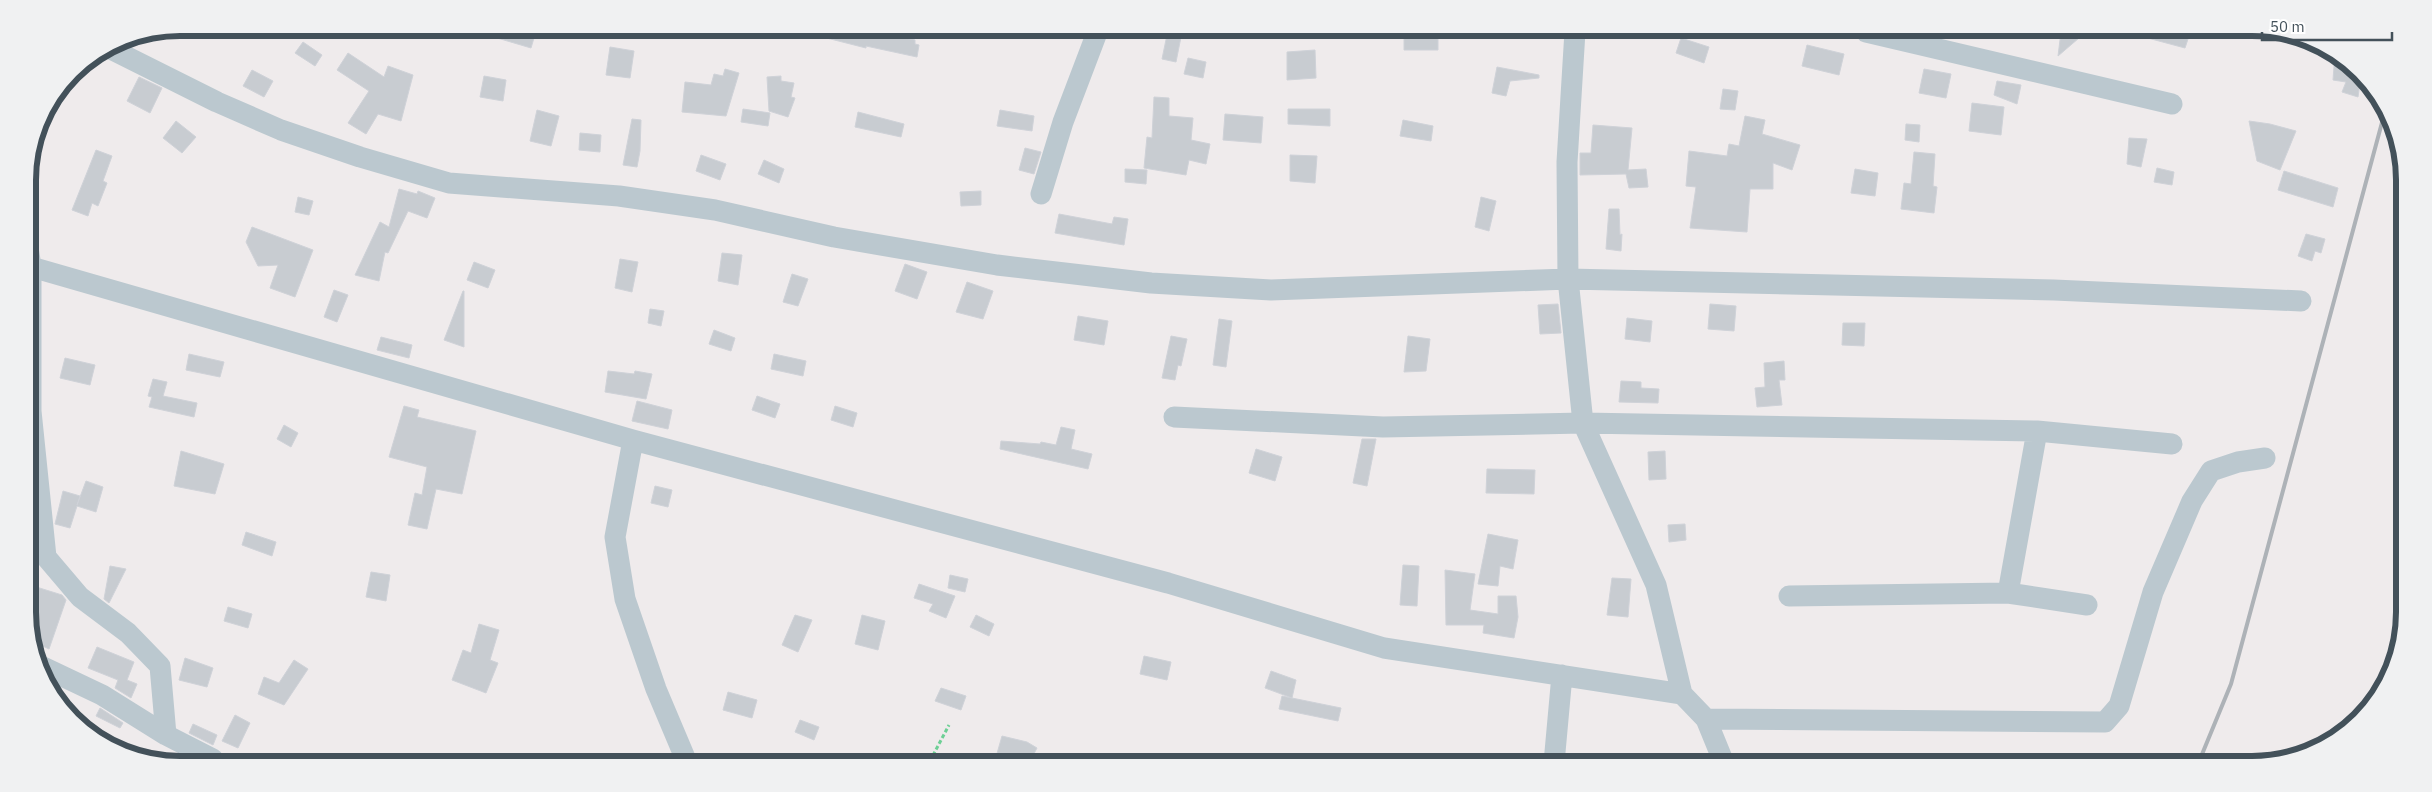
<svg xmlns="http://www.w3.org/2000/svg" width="2432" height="792" viewBox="0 0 2432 792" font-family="'IBM Plex Sans',sans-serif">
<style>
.building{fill:#c8ccd1;stroke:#cfd2d8}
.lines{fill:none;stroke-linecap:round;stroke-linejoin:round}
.path{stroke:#6dcf95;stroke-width:3;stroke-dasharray:4 2.5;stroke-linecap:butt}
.minor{stroke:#bbc8cf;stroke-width:21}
.rail{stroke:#adb2b7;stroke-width:4}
.rim{fill:none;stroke:#43515a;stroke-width:6}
</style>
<rect width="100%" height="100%" fill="#efebec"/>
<path class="building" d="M477 28H537L531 48 477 32Z
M811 29H858L888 37V35L915 40V44L919 45 917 57 866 46V48L811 34Z
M1168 30 1182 32 1176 62 1162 59Z
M1404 31H1438V50H1404Z
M2061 32H2086L2058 56Z
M2144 32 2190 33 2185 48 2144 37Z
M1681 38 1709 47 1704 63 1676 53Z
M303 42 322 55 315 66 295 53Z
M1807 45 1844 54 1839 75 1802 66Z
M610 47 634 51 630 78 606 75Z
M1315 50 1316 78 1287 80V52Z
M348 53 384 77 388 66 413 75 401 121 378 114 366 134 348 123 369 91 337 70Z
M2335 53 2366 79 2369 84 2360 83 2358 97 2342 92 2346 82 2333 80Z
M1188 58 1206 62 1203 78 1184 74Z
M1497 67 1539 75V78L1510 81 1506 96 1492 93Z
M725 69 739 73 726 116 682 112 685 82 711 85 714 74 723 76Z
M1924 69 1951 74 1946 98 1919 93Z
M252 70 273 81 264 97 243 86Z
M484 76 506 80 503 101 480 97Z
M781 76V81L794 83 791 97 795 98 788 117 769 111 767 77Z
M139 77 162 88 150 113 127 101Z
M1997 81 2021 85 2017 104 1994 95Z
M1723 89 1738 91 1735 110 1720 109Z
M1154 97 1169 98V116L1193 118 1191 140 1210 144 1206 164 1189 160 1186 175 1144 168 1147 137 1152 138Z
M1972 103 2004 107 2001 135 1969 131Z
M743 109 770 113 768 126 741 122Z
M1288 109H1330V126L1288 124Z
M537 110 559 116 551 146 530 141Z
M1000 110 1034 116 1032 131 997 126Z
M858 112 904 124 901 137 855 127Z
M1225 114 1263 117 1261 143 1223 140Z
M1745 116 1765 120 1762 134 1800 145 1792 170 1773 163V189H1750L1747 232 1690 228 1696 187 1686 186 1689 151 1727 156 1729 144 1739 146Z
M632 119 641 120 640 151 637 167 623 165Z
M1403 120 1433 126 1431 141 1400 136Z
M176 121 196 137 182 153 163 138Z
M2249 121 2270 124 2296 131 2280 170 2257 161Z
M1906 124 1920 125 1919 142 1905 140Z
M1593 125 1632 128 1628 170 1646 169 1648 187 1629 188 1626 174 1580 175V153H1591Z
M580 133 601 135 600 152 579 150Z
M2129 138 2147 139 2141 167 2127 164Z
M1025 148 1041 152 1034 174 1019 170Z
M96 150 112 156 103 181 107 183 98 206 92 203 88 216 72 210Z
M1914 152 1935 154 1933 186 1937 187 1934 213 1901 209 1904 183 1911 184Z
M701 155 726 164 720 180 696 171Z
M1290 155 1317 156 1315 183 1290 181Z
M764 160 784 169 779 183 758 174Z
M2157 168 2174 172 2172 185 2154 182Z
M1125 169 1147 170 1146 184 1125 182Z
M1855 169 1878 173 1875 196 1851 193Z
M2284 171 2338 188 2333 207 2278 190Z
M399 189 417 194 418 191 435 198 427 218 408 211 388 253 385 252 379 281 355 275 380 222 389 227Z
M981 191V205L961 206 960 192Z
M298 197 313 201 309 215 295 212Z
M1481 197 1496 201 1489 231 1475 227Z
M1609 209H1619L1620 235 1622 234 1621 251 1606 249Z
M1059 214 1112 224 1114 217 1128 219 1124 245 1055 233Z
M252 227 313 250 295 297 270 288 278 265 258 266 246 242Z
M2306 234 2325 239 2321 253 2315 251 2312 261 2298 256Z
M722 253 742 255 738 285 718 281Z
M620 259 638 262 632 292 615 288Z
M474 262 495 270 488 288 467 280Z
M905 264 927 272 917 299 895 291Z
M792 274 808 279 798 306 783 302Z
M967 282 993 291 983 319 956 312Z
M334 290 348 295 337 322 324 317Z
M463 291H464V347L444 340Z
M1558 304 1561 333 1540 334 1538 305Z
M1710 304 1736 306 1734 331 1708 329Z
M650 309 664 311 661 326 648 323Z
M1078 316 1108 321 1104 345 1074 340Z
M1627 318 1652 321 1650 342 1625 339Z
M1219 319 1232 321 1226 367 1213 365Z
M1843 323H1865L1864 346 1842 345Z
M714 330 735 338 731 351 709 344Z
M1171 336 1187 339 1181 366 1178 365 1175 380 1162 378Z
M1408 336 1430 339 1426 371 1404 372Z
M381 337 412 345 409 358 377 350Z
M189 354 224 362 220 377 186 370Z
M774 354 806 361 803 376 771 369Z
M65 358 95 365 90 385 60 378Z
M1784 361 1785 380H1779L1782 405 1757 407 1755 388 1765 387 1764 363Z
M608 371 634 374 635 371 652 374 646 399 605 392Z
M153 379 167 382 163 396 197 403 194 417 149 407 152 397 148 396Z
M1621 381 1641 382V388L1659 389 1658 403 1619 402Z
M757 396 780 404 775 418 752 410Z
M637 401 672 410 668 429 632 421Z
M404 406 419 410 417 417 476 431 462 494 436 489 427 529 408 525 415 493 422 495 427 467 389 457Z
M835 406 857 413 853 427 831 420Z
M284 425 298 433 291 447 277 439Z
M1061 427 1075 430 1071 449 1092 454 1088 469 1000 449 1001 441 1040 444 1041 442 1056 445Z
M1362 439H1376L1367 486 1353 483Z
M1256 449 1282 457 1275 481 1249 473Z
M181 451 224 464 215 494 174 486Z
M1665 451 1666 479 1649 480 1648 452Z
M1487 469 1535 470 1534 494 1486 493Z
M86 481 103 487 96 512 77 506 70 528 55 524 63 491 80 496 77 505Z
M655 486 672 490 668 507 651 503Z
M1685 524 1686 540 1669 542 1668 525Z
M246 532 276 542 272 556 242 545Z
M1488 534 1518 540 1513 569 1500 566 1498 586 1478 584Z
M1403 565 1419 566 1417 606 1400 605Z
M110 566 126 569 109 603 104 599Z
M1445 570 1475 574 1470 610 1498 614V596H1516L1518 617 1514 638 1483 633 1484 625H1446Z
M371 572 390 575 386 601 366 597Z
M950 575 968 579 965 592 948 588Z
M1612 578 1631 579 1628 617 1607 615Z
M919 584 955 596 946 618 929 611 933 604 914 598Z
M30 585 62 595 66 600 49 649 30 640Z
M228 607 252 614 248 628 224 621Z
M795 615 812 620 798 652 782 645Z
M862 615 885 621 878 650 855 644Z
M976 615 994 624 989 636 970 627Z
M479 624 499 630 490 660 498 663 486 693 452 680 463 650 471 653Z
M97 647 134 662 127 680 137 684 131 698 115 688 118 680 88 668Z
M1144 656 1171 662 1167 680 1140 674Z
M185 658 213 668 207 687 179 680Z
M294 660 308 669 284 705 258 694 264 677 279 683Z
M1271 671 1296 680 1292 698 1265 688Z
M941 688 966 696 961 710 935 701Z
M728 692 757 700 752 718 723 710Z
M1282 696 1341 708 1338 721 1279 709Z
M100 708 123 723 120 728 96 716Z
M235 715 250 723 238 748 222 741Z
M800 720 819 727 814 740 795 732Z
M193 724 217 735 213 745 189 733Z
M1002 736 1027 742 1037 748 1030 761H1011L996 757Z"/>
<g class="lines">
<path class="path" d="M930 761 949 725"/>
<path class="minor" d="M1575 31 1567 162 1568 279 1583 423 1656 585 1682 694
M1866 32 2172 104
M109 48 217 102 281 130 360 157 449 183 619 196 715 210 834 237 997 265 1151 283 1271 290 1568 279 2054 290 2301 301
M1041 194 1063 122 1098 30
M28 248 31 266V411L46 557 80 597 128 633 160 666 166 735
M28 266 633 440 1168 583 1384 648 1682 694 1706 719 1724 763
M1174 417 1383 427 1583 423 2037 431 2172 444
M633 440 615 537 625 599 656 689 686 760
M2008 593 2037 431
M1789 596 2008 593 2087 605
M43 667 102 695 166 735 213 759
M1706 719 2105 722 2119 706 2153 592 2192 501 2211 471 2238 462 2265 458
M1554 763 1562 675"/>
<path class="rail" d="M2198 764 2231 684 2384 115"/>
</g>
<path d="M0 0H2432V792H0ZM180 36H2252A144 144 0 0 1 2396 180V612A144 144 0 0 1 2252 756H180A144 144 0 0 1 36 612V180A144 144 0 0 1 180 36Z" fill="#f0f1f2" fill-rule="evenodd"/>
<path class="rim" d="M180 36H2252A144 144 0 0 1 2396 180V612A144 144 0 0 1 2252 756H180A144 144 0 0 1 36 612V180A144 144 0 0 1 180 36Z"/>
<path d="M2262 32v8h130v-8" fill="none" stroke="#43515a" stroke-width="2.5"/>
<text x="2270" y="32" font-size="15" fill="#43515a" stroke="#ffffff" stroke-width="4" paint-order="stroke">50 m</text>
</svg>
